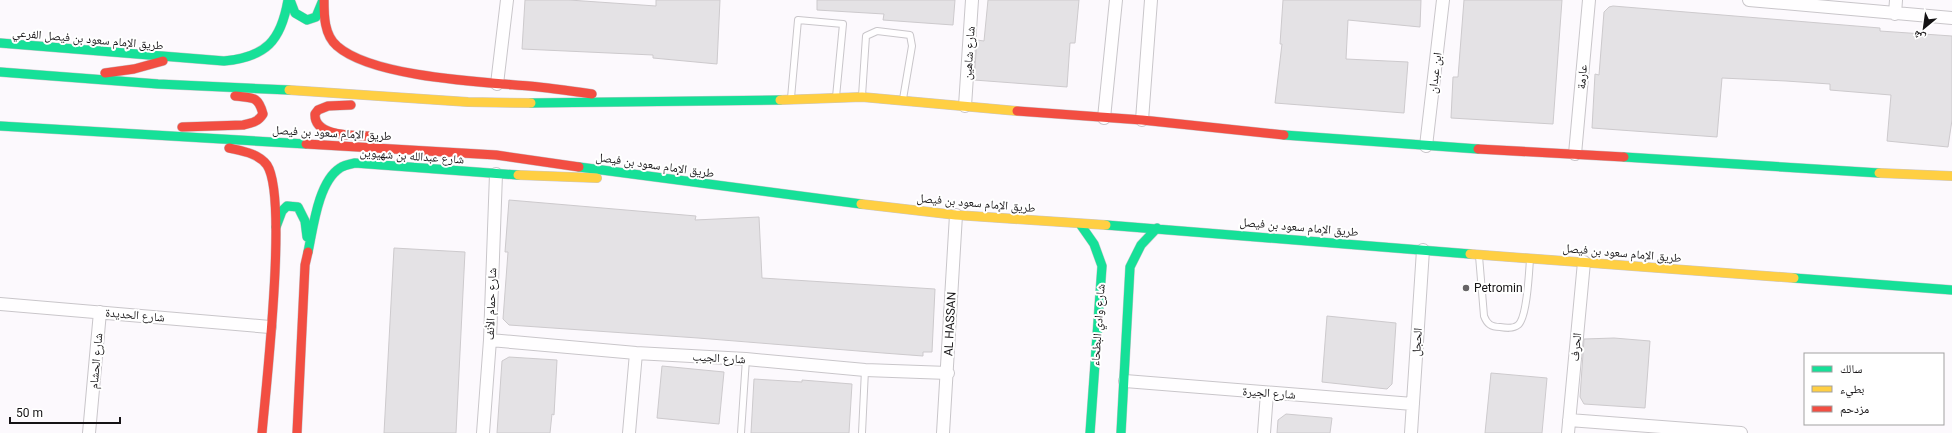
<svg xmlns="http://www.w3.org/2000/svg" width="1952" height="433" viewBox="0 0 1952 433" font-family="Roboto,'Noto Naskh Arabic',sans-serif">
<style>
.building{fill:#e4e2e5;stroke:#cdcacd}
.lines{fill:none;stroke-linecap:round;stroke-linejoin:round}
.lane-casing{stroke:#c9c6ca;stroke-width:8}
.street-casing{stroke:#c9c6ca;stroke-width:14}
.fast-casing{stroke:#c9c6ca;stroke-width:10}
.slow-casing{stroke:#c9c6ca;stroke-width:10}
.jam-casing{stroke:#c9c6ca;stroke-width:10}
.lane{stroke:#fffeff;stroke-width:6}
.street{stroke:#fffeff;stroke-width:12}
.fast{stroke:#16e098;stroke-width:9}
.slow{stroke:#ffcf43;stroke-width:9}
.jam{stroke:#f24e42;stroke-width:9}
.poi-dot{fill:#666466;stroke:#fff;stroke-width:1.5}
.labels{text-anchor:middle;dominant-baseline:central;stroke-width:4;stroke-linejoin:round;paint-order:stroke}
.street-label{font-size:12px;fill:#151315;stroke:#fff}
.poi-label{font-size:12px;fill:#151315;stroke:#fff;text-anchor:start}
</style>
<rect width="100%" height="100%" fill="#fcf9fd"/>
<path class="building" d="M525 0H569L656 6V0H720L717 64 653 58V55L522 49Z
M817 0H955L953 25 883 20 884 14 817 10Z
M988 0H1079L1075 43H1070L1067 87 974 80 977 40 984 41Z
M1283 0H1421L1420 27 1348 20 1346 59 1408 62 1404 113 1275 103 1282 44H1280Z
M1464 0H1562L1553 124 1451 118 1453 77H1458Z
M1613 6 1880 28V31L1952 36V120L1948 147 1887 141 1891 95 1830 90V84L1786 81 1722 78 1717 137 1592 128 1595 74 1599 75 1604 12 1609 7Z
M509 200 696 216 695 220 759 217 762 278 935 289 932 352H923V356L883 353 698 338 509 325 503 319 508 252H505Z
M394 248 465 252 456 433H384Z
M1327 316 1396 323 1392 384 1387 389 1322 382Z
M1614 338 1650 341 1645 408 1584 404 1580 397 1584 339Z
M509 357 557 360 554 415 552 414 550 433H497L502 361Z
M662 366 724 372 719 424 657 418Z
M1491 373 1547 378 1542 433H1485Z
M754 379 802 382V380L852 384 849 433H751Z
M1286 414 1332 418 1330 433H1277L1278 420Z"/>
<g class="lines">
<defs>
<path id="lane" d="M862 96 866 36 877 31 910 35 912 46 903 99
M791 98 798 20 843 24 836 97
M1479 256 1484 316C1487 324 1491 327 1500 327 1506 328 1513 329 1518 325 1527 318 1529 273 1530 259
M741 433 746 359
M862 433 865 370"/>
<path id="street" d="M1749 0 1952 18
M1895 14 1896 0
M497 84 507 0
M965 106 972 0
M1104 118 1116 0
M1142 120 1151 0
M1426 146 1443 0
M1575 154 1589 0
M0 304 270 327
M490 340 636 353 746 359 865 370 948 373
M1125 381 1413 404
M1569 420 1741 433
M89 433 100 312
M483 433 490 340 496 174
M629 433 636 353
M943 433 956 215
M1264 433 1267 393
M1411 433 1423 250
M1568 433 1584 262"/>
<path id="fast" d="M290 0 295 13 307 20 316 17 323 0
M0 43 224 61C266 57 281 41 288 0
M0 72 158 84 289 90
M531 103 780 100
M0 126 306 144
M1284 135 1478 149
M1624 157 1879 173
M579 167 861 204
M1080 224 1094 244 1102 266 1090 433
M1106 225 1470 254
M276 227 282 211 287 206 298 207 305 221 307 237
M308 252C313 229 318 182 340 168 344 165 350 164 355 163L518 175
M1794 278 1952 290
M1121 433 1130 267 1141 245 1157 228"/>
<path id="slow" d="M289 90 468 102 531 103
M780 100 862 97 1017 111
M1879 173 1952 176
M518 175 597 178
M861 204 956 215 1106 225
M1470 254 1794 278"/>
<path id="jam" d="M324 0C324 15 324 35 337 46 372 77 481 82 529 86 550 88 571 91 592 94
M105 73 134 69 163 61
M351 105 328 106 318 110 315 114C314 137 353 135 369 136
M1017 111 1142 120 1284 135
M182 127 243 125C252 123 258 122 263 114 258 95 252 98 235 96
M306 144 496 155 579 167
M229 148C242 151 258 153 267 165 288 197 266 386 262 433
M1478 149 1624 157
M297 433 305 265 308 252"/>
</defs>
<use href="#lane" class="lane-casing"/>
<use href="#street" class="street-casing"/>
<use href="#fast" class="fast-casing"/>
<use href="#slow" class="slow-casing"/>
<use href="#jam" class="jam-casing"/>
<use href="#lane" class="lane"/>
<use href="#street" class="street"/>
<use href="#fast" class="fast"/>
<use href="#slow" class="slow"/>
<use href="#jam" class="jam"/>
</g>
<circle class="poi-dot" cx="1466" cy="288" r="4"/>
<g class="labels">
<g class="street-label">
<text transform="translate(88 39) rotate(5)">طريق الإمام سعود بن فيصل الفرعي</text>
<text transform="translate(969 53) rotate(-86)">شارع شاهين</text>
<text transform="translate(1435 73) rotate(-83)">ابن عبدان</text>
<text transform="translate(1582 77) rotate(-85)">عارمة</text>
<text transform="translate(332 133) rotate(3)">طريق الإمام سعود بن فيصل</text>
<text transform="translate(412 156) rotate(4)">شارع عبدالله بن شهيوين</text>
<text transform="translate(655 165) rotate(8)">طريق الإمام سعود بن فيصل</text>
<text transform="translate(976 203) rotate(5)">طريق الإمام سعود بن فيصل</text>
<text transform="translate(1299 227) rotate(5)">طريق الإمام سعود بن فيصل</text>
<text transform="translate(1622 253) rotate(5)">طريق الإمام سعود بن فيصل</text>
<text transform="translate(491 304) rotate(-88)">شارع حمام الأنف</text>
<text transform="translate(135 315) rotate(5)">شارع الحديدة</text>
<text transform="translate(950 324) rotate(-87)">AL HASSAN</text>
<text transform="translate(1098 325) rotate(-86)">شارع وادي البطحاء</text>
<text transform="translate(1417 342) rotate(-86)">الحجل</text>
<text transform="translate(1576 347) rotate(-85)">الحرف</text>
<text transform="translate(719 358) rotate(3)">شارع الجيب</text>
<text transform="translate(96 361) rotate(-85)">شارع الحشام</text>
<text transform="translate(1269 393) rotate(4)">شارع الجيرة</text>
</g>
<g class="poi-label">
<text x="1474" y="288">Petromin</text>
</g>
</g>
<rect x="1804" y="353" width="140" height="72" fill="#ffffff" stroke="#a1a1a1"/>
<rect x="1812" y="366" width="20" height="6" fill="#16e098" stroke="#a1a1a1"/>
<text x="1840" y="373" font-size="12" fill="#151315">سالك</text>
<rect x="1812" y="386" width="20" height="6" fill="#ffcf43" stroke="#a1a1a1"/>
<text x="1840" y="393" font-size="12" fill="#151315">بطيء</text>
<rect x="1812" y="406" width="20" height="6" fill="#f24e42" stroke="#a1a1a1"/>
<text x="1840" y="413" font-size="12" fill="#151315">مزدحم</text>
<g transform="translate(1924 28) rotate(209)" stroke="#ffffff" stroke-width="3" paint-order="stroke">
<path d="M0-3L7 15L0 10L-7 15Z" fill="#151315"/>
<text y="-6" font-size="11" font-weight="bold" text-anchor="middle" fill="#151315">ش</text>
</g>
<path d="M10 417v6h110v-6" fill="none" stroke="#151315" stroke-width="2"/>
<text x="16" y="417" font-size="12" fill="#151315" stroke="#ffffff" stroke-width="3" paint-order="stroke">50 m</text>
</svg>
